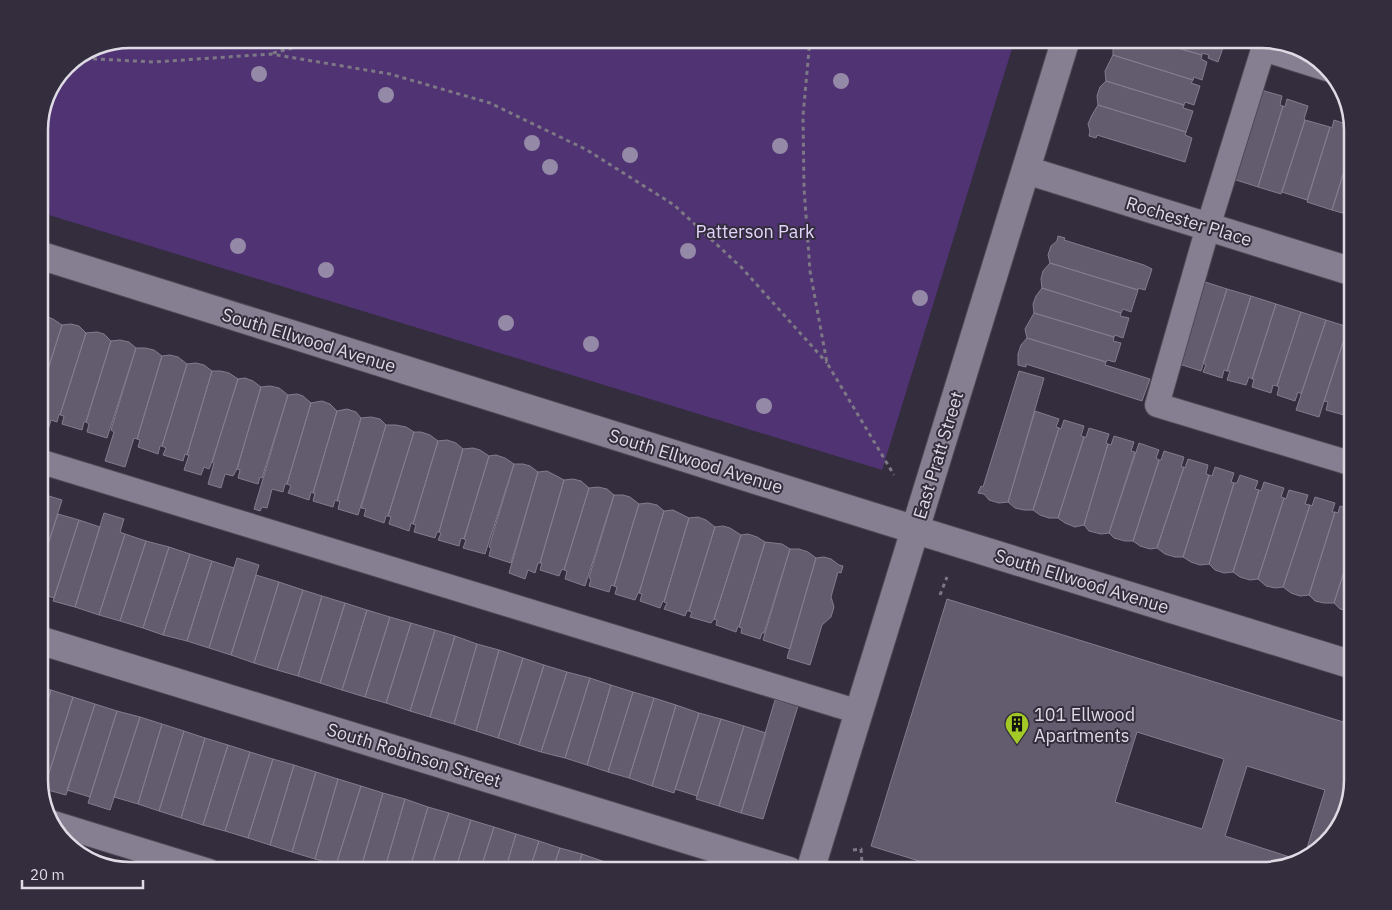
<svg xmlns="http://www.w3.org/2000/svg" width="1392" height="910" viewBox="0 0 1392 910" font-family="'IBM Plex Sans',sans-serif">
<style>
.green{fill:#503372}
.building{fill:#635c6e;stroke:#837c8f;fill-rule:evenodd}
.lines{fill:none;stroke-linecap:round;stroke-linejoin:round}
.lane-casing{stroke:#4e4855;stroke-width:26}
.street-casing{stroke:#4e4855;stroke-width:30}
.path{stroke:#7d7885;stroke-width:3;stroke-dasharray:4 4;stroke-linecap:butt}
.lane{stroke:#867f91;stroke-width:24}
.street{stroke:#867f91;stroke-width:28}
.tree{fill:#9489a7}
.labels{text-anchor:middle;dominant-baseline:central;stroke-width:4;stroke-linejoin:round;paint-order:stroke}
.street-label{font-size:18px;fill:#dfdbe5;stroke:#332d3d}
.park-label{font-size:18px;fill:#e4d4fd;stroke:#332d3d}
.poi-label{font-size:18px;fill:#dfdbe5;stroke:#332d3d;text-anchor:start}
.rim{fill:none;stroke:#dfdbe5;stroke-width:2.5}
</style>
<rect width="100%" height="100%" fill="#332d3d"/>
<path class="green" d="M129 39H1015L882 470 39 212V123L65 65 95 46Z"/>
<path class="building" d="M1115 39H1146L1202 55 1201 59 1207 62 1202 80 1194 77 1193 80 1113 55V46Z
M1146 39H1226L1218 62 1208 58 1209 55 1202 53V55Z
M1113 55 1193 80 1191 83 1200 86 1194 105 1185 102 1184 105 1106 81 1105 71Z
M1106 81 1184 105 1183 108 1193 111 1186 132 1098 105 1097 96 1100 87Z
M1261 90 1282 96 1280 105 1283 106 1258 187 1230 178Z
M1287 99 1308 106 1304 119 1305 120 1281 194 1258 187 1283 106 1285 107Z
M1098 105 1186 132 1185 135 1192 138 1185 162 1097 135 1096 138 1089 136 1090 131 1088 124 1092 115Z
M1305 120 1330 127 1307 200 1282 192Z
M1334 120 1352 126 1351 135H1353V142L1332 210 1307 202 1330 127 1332 128Z
M1353 142V216L1332 210Z
M1058 236 1065 238 1064 240 1144 265 1152 269 1145 290 1138 288V290L1050 263 1048 255 1051 246 1057 241Z
M1050 263 1138 290 1131 312 1123 309 1121 313 1042 288 1041 279 1043 271Z
M1199 280 1227 289 1201 371 1176 363Z
M1042 288 1121 313 1120 316 1129 318 1123 338 1115 335 1114 337 1034 313 1033 304 1036 296Z
M1227 289 1251 296 1227 371 1224 370 1222 378 1203 372 1206 365 1203 363Z
M1251 296 1276 304 1252 379 1249 377 1246 385 1227 380 1230 371H1227Z
M1276 304 1301 312 1277 386 1273 385 1271 393 1252 387 1254 379H1252Z
M1301 312 1326 320 1301 394 1298 392 1295 401 1277 395 1279 387 1277 386Z
M1034 313 1114 337 1113 341 1121 343 1115 362 1107 360 1106 362 1027 338 1025 329Z
M45 316 53 319 62 325 39 398V317Z
M1326 320 1348 327 1319 417 1296 410Z
M71 324 79 326 86 333 60 415 59 414 57 422 51 420 46 436 39 434V398L62 325Z
M1348 327 1353 328V395L1349 408H1346L1344 415 1326 410 1328 402 1324 401Z
M97 332 104 334 111 341 86 422H84L82 430 62 424 64 416 60 415 86 333Z
M1027 338 1106 362 1105 365 1150 379 1142 401 1026 364V367L1018 365V354L1021 345Z
M120 340 129 342 136 348 107 438 87 432 89 424 86 422 111 341Z
M136 348H145L154 350 162 356 137 439 134 438 125 467 105 461 114 432 111 430Z
M170 355 178 357 187 364 162 446H160L158 454 138 447 140 440 137 439 162 356Z
M196 363 204 365 212 371 187 455 185 454 183 461 163 455 166 448 162 446 187 364Z
M212 371H221L229 373 238 379 212 462 209 469 204 467 201 475 184 470 189 455H187Z
M1019 371 1044 378 1008 502 999 503 989 500 984 494 978 493 981 486 983 487Z
M245 378 253 381 261 387 237 469 233 476 225 474 221 488 208 484 214 463 212 462 238 379Z
M270 386 279 388 288 395 262 478 260 477 258 484 238 478 240 470 237 469 261 387Z
M297 394 303 396 311 403 287 484H285L283 492 272 489 267 508 262 507 260 511 254 509 288 395Z
M1353 395V418L1350 417 1352 410 1349 408Z
M322 401 330 404 337 411 313 493 311 492 309 500 288 493 291 486 287 484 311 403Z
M347 409 356 412 361 418 337 501 335 500 333 507 313 501 315 493H313L337 411Z
M1035 411 1059 419 1056 427 1059 428 1033 510H1024L1015 508 1008 502Z
M371 417 380 419 386 425 358 515 338 509 340 501H337L361 418Z
M1064 420 1084 426 1081 436 1084 437 1058 518H1049L1040 515 1033 510 1059 428 1061 429Z
M386 425H396L406 427 414 432 388 516H386L384 523 364 516 366 509 361 508Z
M1089 428 1109 434 1106 443 1108 444 1084 525 1075 527 1065 523 1058 518 1084 437H1086Z
M414 432H421L430 435 438 441 413 524 411 523 409 531 389 524 391 517 388 516Z
M1114 436 1134 442 1131 451 1135 452 1109 533 1101 534 1089 531 1084 525 1108 444 1111 445Z
M447 440 456 443 463 449 439 532H437L435 538 414 532 416 525 413 524 438 441Z
M1139 443 1159 450 1156 458 1159 460 1133 541H1125L1114 538 1109 533Z
M473 448 480 450 489 456 464 539 461 538 459 546 438 540 441 533 439 532 463 449Z
M1164 451 1184 457 1181 467H1184L1157 548 1150 549 1140 546 1133 541 1159 460H1161Z
M496 455 505 458 514 464 485 554 463 548 466 540 464 539 489 456Z
M1188 459 1208 465 1206 474 1209 475 1183 557H1175L1165 554 1157 548 1184 467 1185 468Z
M514 464H523L530 466 538 472 511 563 489 556 491 548 489 547Z
M1215 467 1234 473 1231 482 1234 483 1209 564 1200 565 1191 562 1183 557 1209 475 1212 476Z
M547 471 564 480 540 563H538L535 573 528 570 525 579 509 573 538 472Z
M1240 475 1258 481 1255 489 1259 490 1233 572 1224 573 1215 570 1209 564 1234 483H1237Z
M573 479 581 481 589 488 564 570 562 569 559 576 540 570 542 563H540L564 480Z
M1264 482 1284 488 1281 497 1284 498 1258 579 1250 580 1240 577 1233 572 1259 490 1261 491Z
M598 487 607 489 614 495 585 586 565 579 567 571 564 570 589 488Z
M1289 490 1308 495 1305 504 1310 505 1283 587 1275 588 1266 586 1258 579 1284 498 1286 499Z
M39 493 62 500 39 572Z
M614 495H623L630 497 639 504 614 586 611 585 609 592 589 586 591 579 589 578Z
M1315 497 1335 503 1332 512H1335L1309 595 1300 596 1291 593 1283 587 1310 505 1312 506Z
M648 503 657 505 664 511 639 593H638L635 600 615 594 617 587 614 586 639 504Z
M1340 506 1353 510V543L1334 603H1324L1315 601 1309 595 1335 512 1338 513Z
M673 510 689 518 664 602 663 601 660 608 640 601 642 594 639 593 664 511Z
M104 513 124 519 120 532 125 534 99 615 75 607Z
M58 514 79 520 54 598 39 593V572Z
M698 517 706 520 715 527 689 611H687L685 616 664 609 667 603 664 602 689 518Z
M79 520 100 527 75 607 53 601Z
M723 526 730 528 741 535 714 619 711 623 690 617 692 612 689 611 715 527Z
M125 534 146 541 120 621 99 615Z
M748 534 757 537 765 542 739 627 738 626 736 632 716 625 717 620 714 619 741 535Z
M146 541 169 547 143 628 120 621Z
M765 542 782 544 790 549 764 633H762L760 639 741 633 742 628 739 627Z
M1353 543V611H1350L1340 609 1334 603Z
M169 547 190 554 163 635 143 628Z
M790 549H799L808 552 816 558 790 649 763 640Z
M190 554 212 561 187 641 163 635Z
M824 557 831 559 839 565 843 566 841 573 838 572 831 597 834 607 831 617 822 625 810 665 787 658 816 558Z
M237 558 259 565 231 655 209 648Z
M212 561 234 568 209 648 187 641Z
M256 575 279 582 254 663 231 655Z
M279 582 303 590 277 670 254 663Z
M303 590 322 596 298 676 277 670Z
M322 596 345 603 320 683 298 676Z
M947 599 1353 725V781L1338 831 1308 859 1303 861 1325 790 1247 766 1225 836 1302 861 1263 871H951L871 846ZM1137 732 1224 759 1202 829 1115 802Z
M345 603 367 610 342 690 320 683Z
M367 610 390 617 365 697 342 690Z
M390 617 411 623 386 703 365 697Z
M411 623 435 630 410 711 386 703Z
M435 630 455 636 430 717 410 711Z
M455 636 477 644 454 724 430 717Z
M477 644 499 650 476 731 454 724Z
M499 650 523 658 498 738 476 731Z
M523 658 544 665 519 745 498 738Z
M544 665 567 672 541 752 519 745Z
M567 672 590 678 565 758 541 752Z
M590 678 611 685 587 765 565 758Z
M611 685 633 692 608 772 587 765Z
M39 686 51 690 39 730Z
M51 690 73 697 48 776 39 773V730Z
M633 692 654 698 629 778 608 772Z
M73 697 95 704 66 795 44 789Z
M654 698 676 705 652 786 629 778Z
M775 700 798 706 763 819 741 813Z
M95 704 117 711 90 797 67 790Z
M676 705 699 713 674 793 652 786Z
M117 711 140 717 110 810 88 803Z
M699 713 721 719 697 796 675 789Z
M140 717 162 724 138 804 114 797Z
M721 719 744 726 719 806 696 799Z
M162 724 184 731 159 811 138 804Z
M744 726 766 733 741 813 719 806Z
M184 731 205 738 181 818 159 811Z
M205 738 228 745 203 825 181 818Z
M228 745 250 752 225 831 203 825Z
M250 752 273 759 248 838 225 831Z
M273 759 294 765 270 845 248 838Z
M294 765 316 772 292 852 270 845Z
M316 772 338 779 315 859 292 852Z
M338 779 361 786 336 865 315 859Z
M361 786 383 793 360 871H355L336 865Z
M383 793 405 799 384 871H360Z
M405 799 428 807 409 871H384Z
M428 807 449 813 430 871H409Z
M449 813 471 820 455 871H430Z
M471 820 494 827 480 871H455Z
M494 827 516 834 505 871H480Z
M516 834 539 841 529 871H505Z
M539 841 560 848 552 871H529Z
M560 848 582 854 577 871H552Z
M582 854 605 862 601 871H577Z
M605 862 627 869 626 871H601Z"/>
<g class="lines">
<defs>
<path id="lane" d="M1266 40 1208 227 1157 405 1353 464
M1263 49 1327 69
M39 461 859 712
M50 822 209 871"/>
<path id="street" d="M1026 170 1353 272
M39 255 874 517 1353 665
M39 640 789 871
M810 871 1066 39"/>
</defs>
<use href="#lane" class="lane-casing"/>
<use href="#street" class="street-casing"/>
<path class="path" d="M810 39 803 116 804 188 810 271 827 363 894 475
M273 53 328 39
M77 58 154 62 271 54 390 74 490 103 587 150 674 205 741 267 827 363
M940 595 947 577
M853 850 861 849 862 863"/>
<use href="#lane" class="lane"/>
<use href="#street" class="street"/>
</g>
<g class="tree">
<circle cx="259" cy="74" r="8"/>
<circle cx="841" cy="81" r="8"/>
<circle cx="386" cy="95" r="8"/>
<circle cx="532" cy="143" r="8"/>
<circle cx="780" cy="146" r="8"/>
<circle cx="630" cy="155" r="8"/>
<circle cx="550" cy="167" r="8"/>
<circle cx="238" cy="246" r="8"/>
<circle cx="688" cy="251" r="8"/>
<circle cx="326" cy="270" r="8"/>
<circle cx="920" cy="298" r="8"/>
<circle cx="506" cy="323" r="8"/>
<circle cx="591" cy="344" r="8"/>
<circle cx="764" cy="406" r="8"/>
</g>
<defs>
<symbol id="building-pin" viewBox="-11 -11 22 30"><path d="M0 17L-7.5 6A9.5 9.5 0 1 1 7.5 6Z" fill="#a3c926" stroke="#332d3d"/><path d="M-4-6H4V6H1V3H-1V6H-4ZM-2.5-4.3h1.7v1.8h-1.7ZM.8-4.3h1.7v1.8H.8ZM-2.5-1h1.7V.8h-1.7ZM.8-1h1.7V.8H.8Z" fill="#111"/></symbol>
</defs>
<g fill-rule="evenodd">
<use href="#building-pin" x="1003" y="710" width="28" height="38"/>
</g>
<g class="labels">
<g class="street-label">
<text transform="translate(1189 221) rotate(17)">Rochester Place</text>
<text transform="translate(309 340) rotate(17)">South Ellwood Avenue</text>
<text transform="translate(938 455) rotate(-73)">East Pratt Street</text>
<text transform="translate(696 461) rotate(17)">South Ellwood Avenue</text>
<text transform="translate(1082 581) rotate(17)">South Ellwood Avenue</text>
<text transform="translate(414 755) rotate(17)">South Robinson Street</text>
</g>
<g class="park-label">
<text x="755" y="231">Patterson Park</text>
</g>
<g class="poi-label">
<text x="1034" y="714">101 Ellwood<tspan x="1034" dy="21">Apartments</tspan></text>
</g>
</g>
<path d="M0 0H1392V910H0ZM130 48H1262A82 82 0 0 1 1344 130V780A82 82 0 0 1 1262 862H130A82 82 0 0 1 48 780V130A82 82 0 0 1 130 48Z" fill="#332d3d" fill-rule="evenodd"/>
<path class="rim" d="M130 48H1262A82 82 0 0 1 1344 130V780A82 82 0 0 1 1262 862H130A82 82 0 0 1 48 780V130A82 82 0 0 1 130 48Z"/>
<path d="M22 880v8h121v-8" fill="none" stroke="#dfdbe5" stroke-width="2.5"/>
<text x="30" y="880" font-size="15" fill="#dfdbe5" stroke="#332d3d" stroke-width="4" paint-order="stroke">20 m</text>
</svg>
